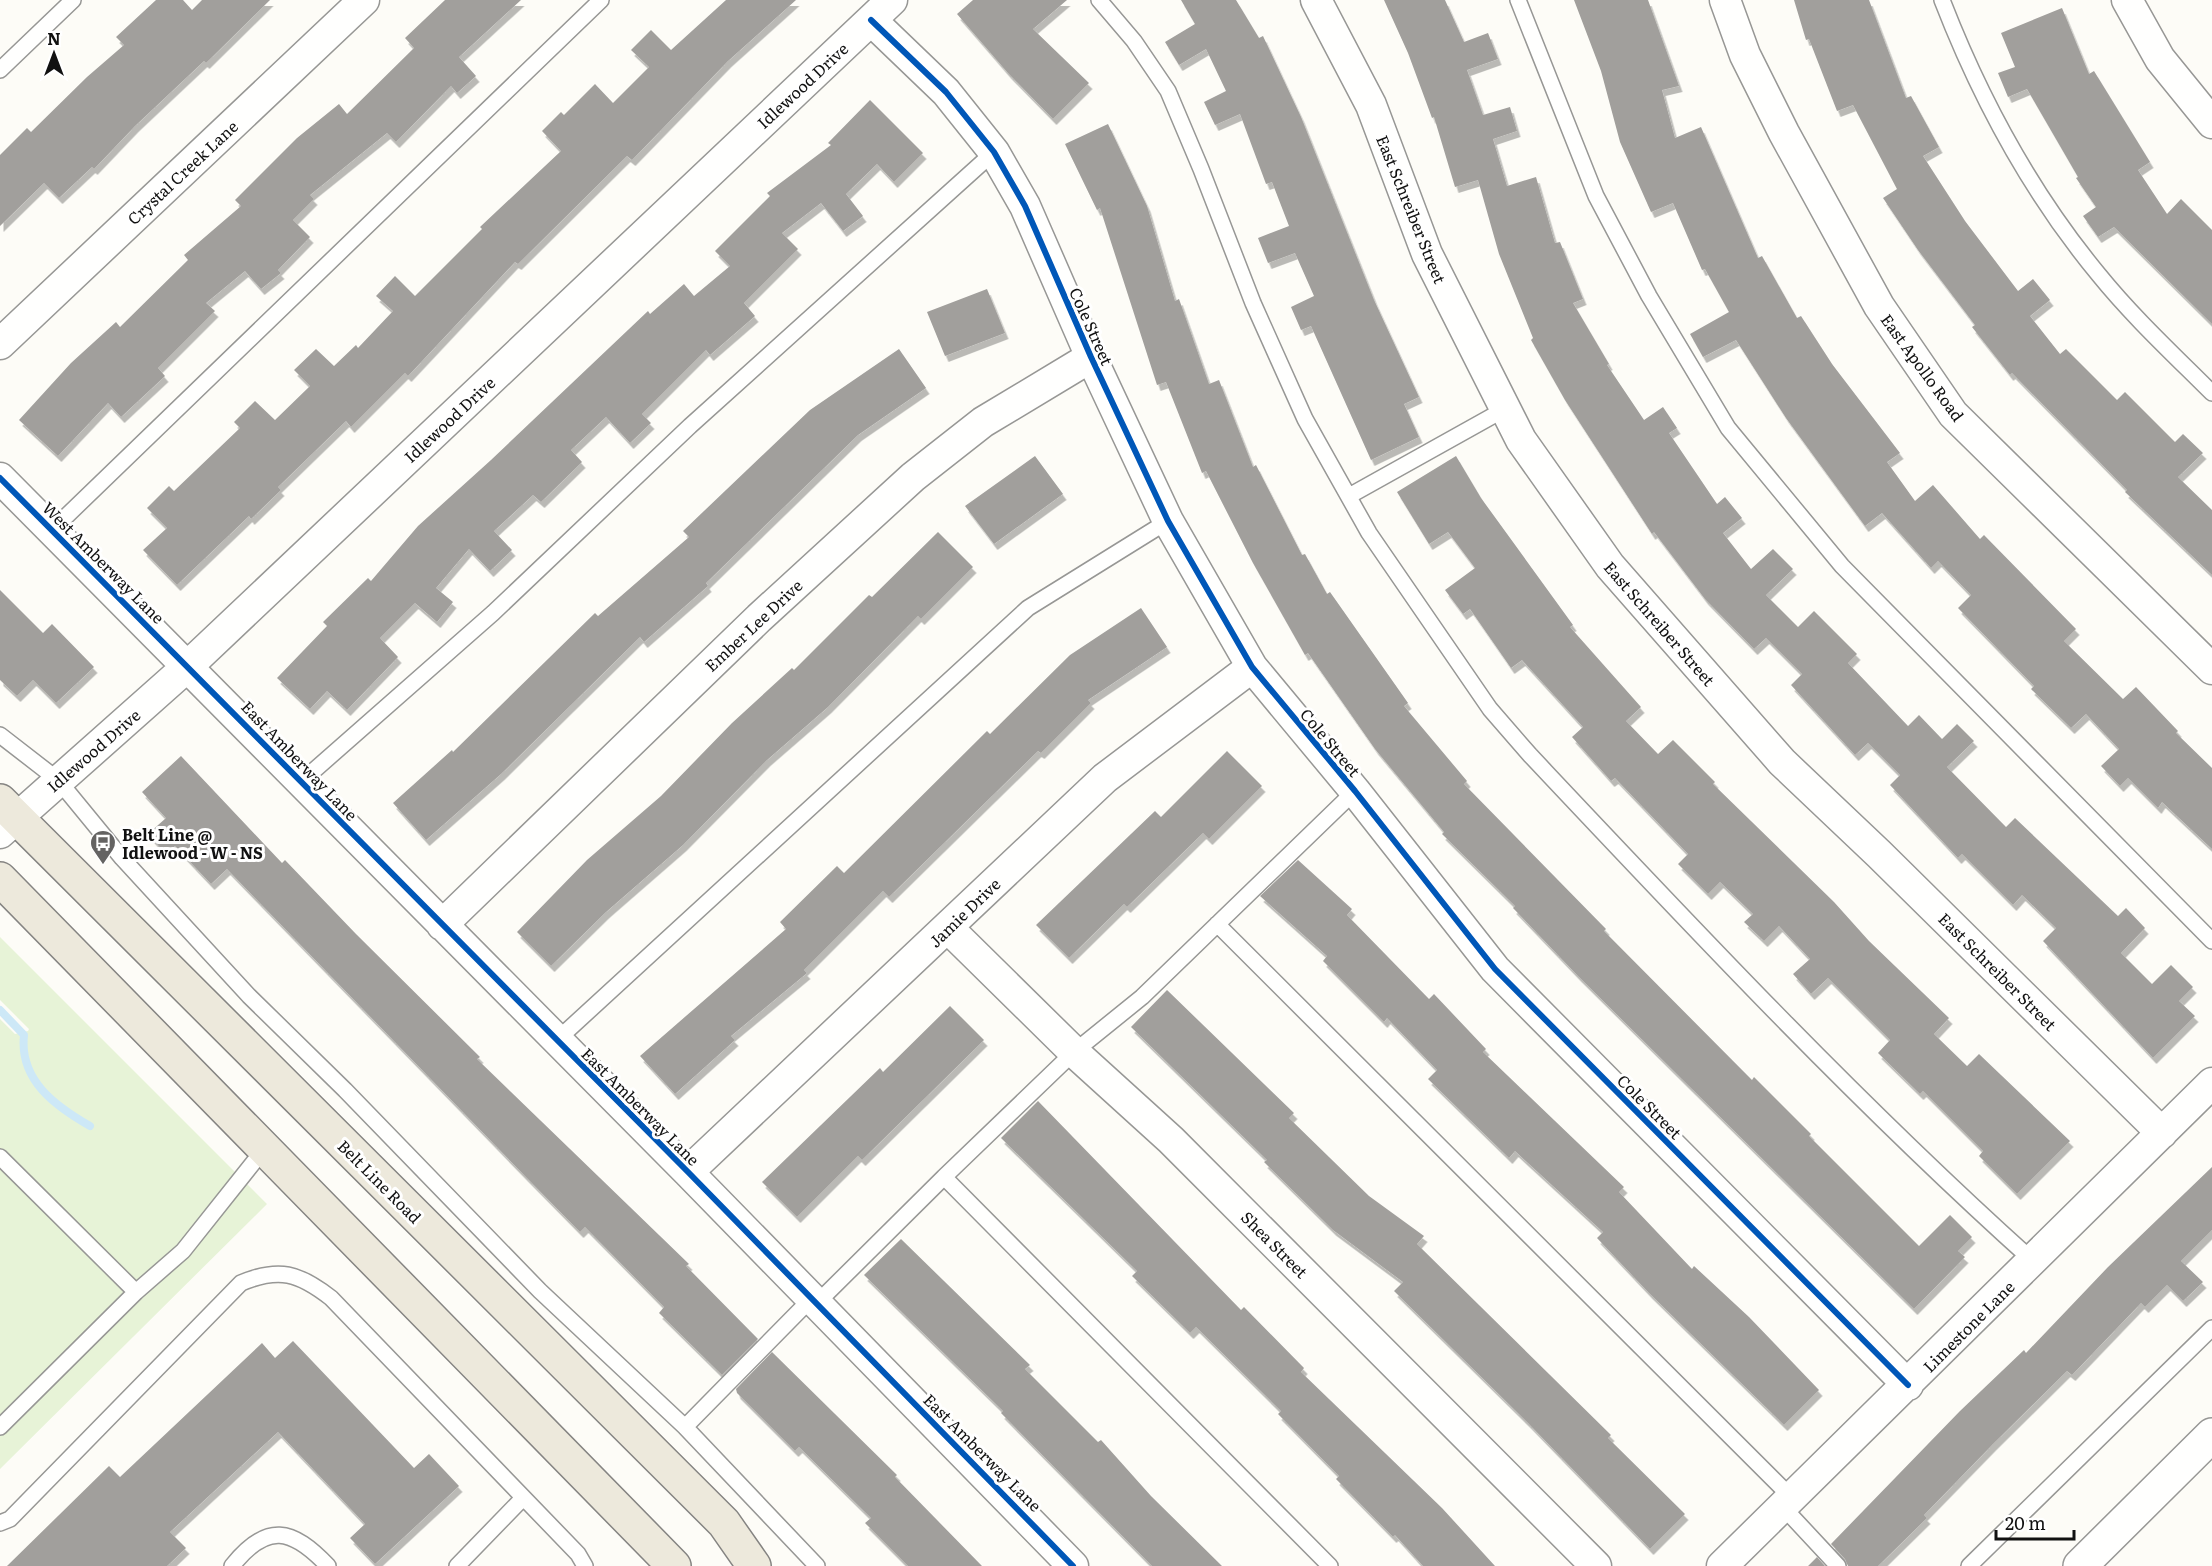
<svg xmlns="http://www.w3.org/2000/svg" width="2212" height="1566" viewBox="0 0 2212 1566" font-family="Literata,serif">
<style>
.green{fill:#e7f3d7}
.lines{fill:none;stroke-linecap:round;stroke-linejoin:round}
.stream{stroke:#cde8f7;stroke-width:8}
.building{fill:#a19f9c;filter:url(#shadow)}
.service-casing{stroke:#979795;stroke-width:18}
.minor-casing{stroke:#979795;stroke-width:33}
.tertiary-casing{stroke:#979795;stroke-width:36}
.primary-casing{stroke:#858482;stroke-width:36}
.service{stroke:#fffffe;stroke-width:15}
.minor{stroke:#fffffe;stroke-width:30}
.tertiary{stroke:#fffffe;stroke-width:33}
.primary{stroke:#ede9dc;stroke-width:33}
.cycleway-casing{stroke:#fff;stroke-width:10}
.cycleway{stroke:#0057b8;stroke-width:6}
.labels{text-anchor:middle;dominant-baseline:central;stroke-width:6;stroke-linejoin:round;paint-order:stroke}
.street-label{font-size:16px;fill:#111;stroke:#fff}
.poi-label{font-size:16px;font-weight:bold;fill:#111;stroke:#fff;text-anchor:start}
</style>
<defs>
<filter id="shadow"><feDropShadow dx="3.5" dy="6" stdDeviation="0" flood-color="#0004"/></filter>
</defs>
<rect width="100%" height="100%" fill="#fdfcf7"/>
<path class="green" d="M0 937 267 1204 0 1469V1019L15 1034 28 1031 29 1029 0 1000Z"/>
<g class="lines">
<path class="stream" d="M0 1010 24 1035C19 1080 55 1106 90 1126"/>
</g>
<path class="building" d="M156 0H183L192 10 202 0H270L206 63 204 61 135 126 94 169 92 167 59 198 44 183 0 226V155L27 128 31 132 87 77 124 45 116 37Z
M445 0H521L459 57 476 76 457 93 451 86 396 142 387 133 310 195 314 199 293 220 310 237 278 270 281 273 261 289 245 271 206 303 215 311 158 368 165 376 121 417 108 403 58 456 19 420 71 363 116 322 120 327 188 260 184 255 241 206 235 200 297 138 339 104 347 114 414 48 405 38Z
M726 0H796L728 61 632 160 627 156 518 264 515 262 408 376 405 373 351 427 346 421 278 487 281 490 251 519 249 516 177 585 143 550 167 528 147 508 169 486 174 491 240 428 234 422 255 401 275 420 310 386 294 370 316 349 334 366 356 345 358 348 393 311 376 296 395 276 415 296 482 229 480 227 561 151 542 131 561 112 564 115 595 84 613 103 649 67 631 50 651 30 671 50Z
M973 0H1067L1033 29 1089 83 1053 119 1008 73 957 14Z
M1181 0H1236L1259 38 1263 36 1301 117 1374 300 1419 397 1404 404 1419 437 1371 460 1311 326 1301 330 1291 307 1314 296 1295 253 1268 263 1258 238 1289 226 1272 182 1266 184 1240 114 1215 125 1204 102 1226 91 1206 49 1179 65 1165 42 1195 24Z
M1384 0H1445L1464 42 1488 33 1498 59 1467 70 1483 115 1510 107 1517 131 1493 139 1507 186 1536 177 1555 243 1560 242 1583 299 1573 303 1609 364 1607 365 1644 420 1663 407 1677 428 1669 433 1717 504 1725 497 1742 518 1723 533 1751 569 1773 549 1793 569 1766 595 1798 627 1814 611 1857 654 1848 663 1908 726 1919 715 1942 739 1957 724 1974 741 1947 767 2006 827 2015 818 2118 916 2126 908 2145 928 2121 953 2152 984 2171 965 2193 987 2179 1001 2195 1016 2153 1058 2043 941 2056 928 2022 895 2013 905 1962 854 1958 858 1890 785 1900 775 1868 743 1855 755 1791 685 1802 674 1766 638 1754 649 1705 599 1654 532 1652 534 1565 400 1531 340 1533 338 1499 254 1478 180 1455 187 1434 117 1432 118 1408 53Z
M1574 0H1648L1679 86 1662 90 1675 138 1701 127 1758 258 1762 256 1797 318 1801 316 1832 364 1900 453 1887 462 1915 501 1933 485 1980 539 1984 535 2076 629 2064 641 2123 699 2136 687 2178 731 2176 733 2212 768V849L2162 802 2158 808 2128 778 2120 786 2101 766 2119 749 2086 714 2071 728 2031 689 2034 686 1958 608 1971 595 1938 561 1931 568 1882 513 1865 526 1786 418 1736 340 1703 357 1690 334 1729 312 1705 269 1702 270 1673 203 1651 212 1620 142 1601 71Z
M1794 0H1869L1906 98 1911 96 1939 147 1923 156 1965 221 2018 291 2033 279 2050 300 2030 316 2060 354 2066 349 2117 400 2125 392 2175 442 2183 434 2203 453 2178 477 2212 510V575L2125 492 2127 490 2012 373 2010 375 1972 327 1975 325 1918 250 1883 198 1897 189 1853 105 1837 111 1809 39 1806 40Z
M2062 8 2089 74 2094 71 2150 162 2138 170 2167 214 2181 199 2212 230V324L2114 227 2098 237 2083 216 2096 207 2076 178 2078 177 2027 89 2008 97 1998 73 2015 67 2001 33Z
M870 100 923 153 894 182 877 164 846 194 863 216 843 231 821 203 782 233 798 249 744 303 755 316 710 355 706 350 642 414 651 423 630 443 606 417 571 450 582 462 541 502 533 495 494 531 512 550 490 571 469 549 436 588 453 602 437 622 415 603 380 638 398 657 347 710 327 691 310 709 277 678 327 626 323 622 368 578 371 581 418 526 491 460 648 311 650 314 684 284 694 296 730 266 715 251 770 196 767 193 831 145 828 143Z
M1108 124 1147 206 1175 301 1179 299 1209 384 1219 380 1253 467 1256 465 1302 555 1305 554 1327 594 1330 592 1408 703 1404 706 1467 781 1464 784 1606 929 1604 931 1752 1080 1754 1077 1811 1134 1809 1136 1919 1246 1950 1215 1972 1237 1958 1251 1965 1257 1914 1309 1578 976 1513 908 1515 906 1442 834 1444 832 1375 749 1308 653 1305 655 1253 563 1206 471 1202 473 1166 382 1157 385 1100 208 1097 210 1065 144Z
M987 289 1005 333 945 356 927 312Z
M899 349 926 388 858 435 706 583 708 586 644 642 640 637 501 774 426 840 393 803 452 750 453 752 595 613 598 616 689 537 683 531 810 410Z
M1035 456 1063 494 994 544 965 506Z
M1456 456 1481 498 1573 625 1570 627 1641 707 1626 721 1658 754 1673 740 1715 782 1713 784 1834 902 1869 941 1949 1018 1934 1034 1967 1066 1979 1054 2070 1141 2017 1194 1979 1156 1983 1151 1923 1091 1920 1094 1878 1053 1890 1040 1828 978 1811 994 1793 974 1810 959 1779 926 1764 941 1744 922 1753 914 1720 882 1708 894 1678 864 1688 854 1615 778 1611 781 1572 737 1583 727 1522 660 1511 668 1470 609 1463 614 1445 590 1475 568 1448 532 1429 544 1397 492Z
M938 532 973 567 921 619 918 616 828 707 767 760 683 845 606 912 551 966 517 932 587 860 661 796 732 723 792 668 794 670 869 595 872 597Z
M0 590 43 633 52 624 94 667 56 703 33 680 17 696 0 680Z
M1141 608 1167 647 1088 700 1091 703 1041 753 1038 751 889 897 883 891 804 970 807 973 731 1036 735 1040 675 1094 640 1056 786 929 780 922 837 866 844 873 987 731 990 734 1070 655Z
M1227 751 1262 786 1209 839 1203 833 1127 907 1124 904 1069 958 1036 925 1155 811 1161 817Z
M181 756 282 863 285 860 356 934 480 1057 477 1059 689 1264 686 1266 758 1339 722 1375 659 1313 664 1307 585 1227 580 1232 523 1174 227 869 211 884 175 846 166 854 148 834 166 818 142 792Z
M1298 860 1352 909 1347 915 1429 999 1434 994 1486 1049 1483 1052 1624 1187 1619 1192 1692 1269 1694 1266 1749 1317 1819 1390 1784 1425 1649 1293 1597 1238 1603 1232 1515 1151 1509 1158 1428 1079 1437 1070 1387 1018 1384 1022 1323 961 1327 956 1260 896Z
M1167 990 1294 1113 1289 1118 1369 1196 1424 1236 1417 1244 1611 1435 1608 1438 1685 1514 1650 1549 1528 1423 1394 1291 1403 1282 1333 1230 1264 1162 1267 1160 1131 1027Z
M950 1006 984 1040 862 1160 858 1156 797 1217 762 1182 880 1068 883 1072Z
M1038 1101 1241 1310 1244 1307 1304 1368 1301 1372 1442 1508 1495 1566H1423L1395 1535 1393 1537 1336 1479 1339 1476 1278 1414 1281 1411 1196 1327 1190 1333 1132 1276 1137 1271 1001 1138Z
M2212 1167V1230L2181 1261 2203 1282 2183 1301 2167 1285 2145 1307 2141 1303 2072 1375 2067 1371 1993 1444 1924 1515 1927 1518 1878 1566H1848L1845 1559 1831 1544 1960 1411 2024 1350 2026 1353 2108 1267Z
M901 1239 1030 1365 1025 1369 1098 1442 1101 1440 1151 1496 1222 1566H1152L1001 1413 1003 1411 864 1275Z
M293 1341 414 1468 429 1454 459 1486 375 1564 350 1538 365 1524 278 1432 170 1532 186 1548 167 1566H7L109 1466 120 1477 262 1343 275 1358Z
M772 1352 897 1475 895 1477 982 1566H908L865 1523 871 1518 799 1447 795 1451 737 1393 736 1389Z
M1817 1557 1825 1566H1808Z"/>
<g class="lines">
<defs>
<path id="service" d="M1099 0 1134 41 1168 91 1201 169 1253 303 1305 419 1369 533 1490 709 1530 755C1693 928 1856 1102 2033 1261
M1518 0 1596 196 1649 296 1728 428 1842 566 2212 941
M1942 0C1980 98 2031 193 2099 275 2133 317 2174 355 2212 393
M0 70 73 0
M1349 496 1505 409
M52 530 601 0
M0 735 58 780 122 858 249 996 345 1090 540 1291 685 1427 812 1298
M302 781 493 613 690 426 994 152
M1217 924 1792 1498
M557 1040 1028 608 1168 521
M0 1157 136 1292 183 1251 265 1148
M817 1303 944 1177
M0 1427 136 1292
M685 1427 817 1566
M1783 1507 1838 1566
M0 1523 10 1519 241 1283C279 1267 299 1273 331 1298L578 1554 585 1566
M232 1566C267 1522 292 1528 328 1566
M457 1566 522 1499
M1330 1566 944 1177 1074 1052 1142 997 1355 791
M1969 1566 2212 1328"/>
<path id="minor" d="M1316 0 1371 105 1427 254 1521 440 1610 566 1782 762 1879 854 2162 1133
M1725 0 1745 55 1784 133 1879 306 1953 414 2212 669
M2127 0 2160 59 2212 123
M871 20 946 92 994 152 1025 206 1091 357 1168 521 1252 667 1355 791 1495 969 1908 1385
M0 344 364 0
M0 478 688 1172 1073 1566
M0 833 188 666 892 0
M442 925 759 618 913 477 983 422 1091 357
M948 928 1074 1052 1171 1140 1596 1566
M688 1172 1105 778 1252 667
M1722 1566 2212 1083"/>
<path id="tertiary" d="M2080 1566 2212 1435"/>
<path id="primary" d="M0 801 724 1523 754 1566
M0 879 674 1566"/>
</defs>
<use href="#service" class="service-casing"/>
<use href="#minor" class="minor-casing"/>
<use href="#tertiary" class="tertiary-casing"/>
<use href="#primary" class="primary-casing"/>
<use href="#service" class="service"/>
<use href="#minor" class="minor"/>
<use href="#tertiary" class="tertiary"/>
<use href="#primary" class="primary"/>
<defs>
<path id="cycleway" d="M871 20 946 92 994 152 1025 206 1091 357 1168 521 1252 667 1355 791 1495 969 1908 1385
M0 478 688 1172 1073 1566"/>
</defs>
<use href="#cycleway" class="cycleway-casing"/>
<use href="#cycleway" class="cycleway"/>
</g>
<defs>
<symbol id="bus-pin" viewBox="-11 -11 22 30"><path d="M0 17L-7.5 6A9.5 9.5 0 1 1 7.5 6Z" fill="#646362" stroke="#fff"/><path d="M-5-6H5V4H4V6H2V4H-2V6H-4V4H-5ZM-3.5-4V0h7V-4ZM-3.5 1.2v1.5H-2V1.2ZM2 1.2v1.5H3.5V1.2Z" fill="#fff"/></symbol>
</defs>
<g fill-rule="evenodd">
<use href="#bus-pin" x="88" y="828" width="30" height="40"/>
</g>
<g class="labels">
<g class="street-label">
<text transform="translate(802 85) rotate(-43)">Idlewood Drive</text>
<text transform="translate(182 172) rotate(-43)">Crystal Creek Lane</text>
<text transform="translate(1412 209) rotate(68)">East Schreiber Street</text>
<text transform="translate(1092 326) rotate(66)">Cole Street</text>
<text transform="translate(1923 367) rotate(54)">East Apollo Road</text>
<text transform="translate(449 419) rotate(-43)">Idlewood Drive</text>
<text transform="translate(104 562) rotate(45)">West Amberway Lane</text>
<text transform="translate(1660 623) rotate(49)">East Schreiber Street</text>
<text transform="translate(753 625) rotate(-43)">Ember Lee Drive</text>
<text transform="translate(1331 742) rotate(50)">Cole Street</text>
<text transform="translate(93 750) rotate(-41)">Idlewood Drive</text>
<text transform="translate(300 760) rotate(46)">East Amberway Lane</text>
<text transform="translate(964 912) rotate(-44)">Jamie Drive</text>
<text transform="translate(1998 971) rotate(45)">East Schreiber Street</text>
<text transform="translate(641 1106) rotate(45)">East Amberway Lane</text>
<text transform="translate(1650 1106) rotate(45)">Cole Street</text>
<text transform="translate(380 1181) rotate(45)">Belt Line Road</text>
<text transform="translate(1275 1244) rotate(45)">Shea Street</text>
<text transform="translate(1968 1326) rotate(-45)">Limestone Lane</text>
<text transform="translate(983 1452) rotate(45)">East Amberway Lane</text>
</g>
<g class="poi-label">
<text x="122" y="834">Belt Line @<tspan x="122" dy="18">Idlewood - W - NS</tspan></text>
</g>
</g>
<g transform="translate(54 54)" stroke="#ffffff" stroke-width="4.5" paint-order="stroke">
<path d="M0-4.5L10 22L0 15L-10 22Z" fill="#111111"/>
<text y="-9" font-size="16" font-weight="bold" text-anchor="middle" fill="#111111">N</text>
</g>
<path d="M1996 1530v9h78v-9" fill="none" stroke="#111111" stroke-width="3"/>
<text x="2005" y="1530" font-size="18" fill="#111111" stroke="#ffffff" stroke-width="4.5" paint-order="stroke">20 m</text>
</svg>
